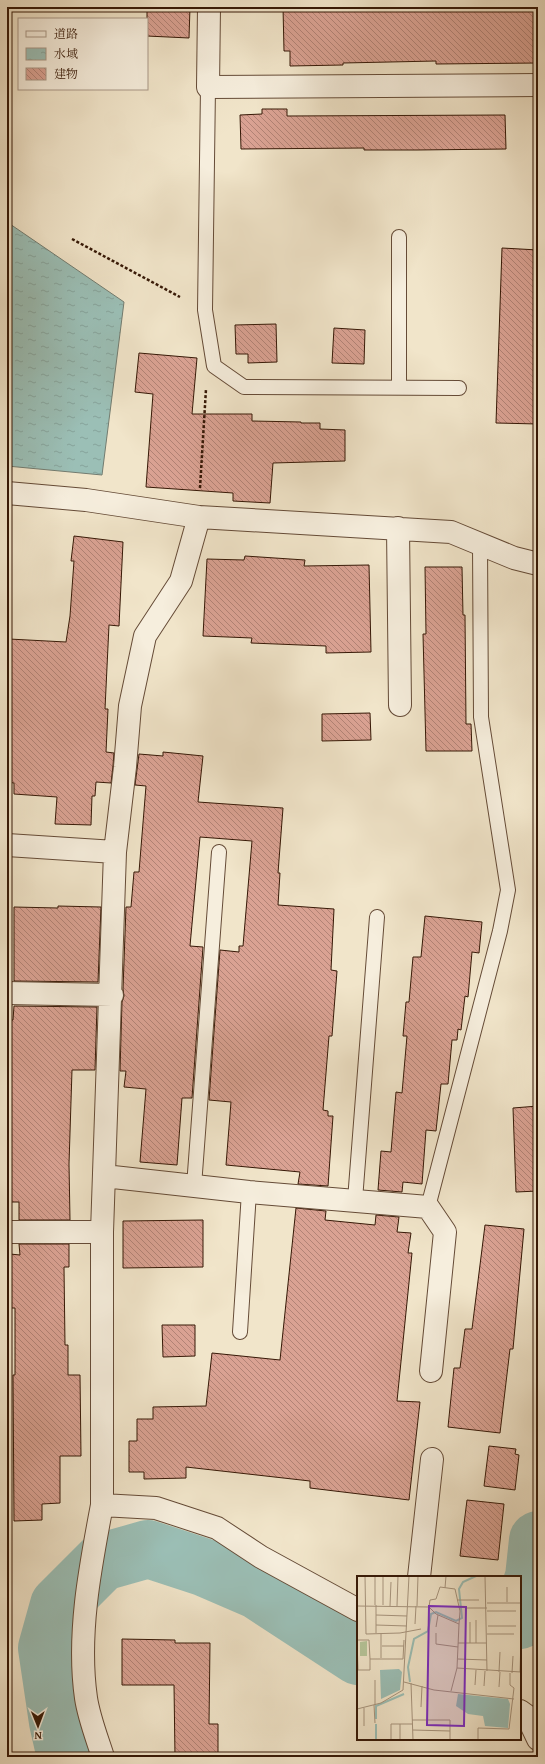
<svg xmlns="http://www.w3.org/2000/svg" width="545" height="1764" viewBox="0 0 545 1764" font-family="'Gentium Book Plus','Noto Serif JP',serif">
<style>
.water{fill:url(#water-ripples);stroke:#737c70}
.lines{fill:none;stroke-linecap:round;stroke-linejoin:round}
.river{stroke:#9bbfb6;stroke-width:58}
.building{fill:url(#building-back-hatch);stroke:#361806}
.lane-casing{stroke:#654b37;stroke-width:16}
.street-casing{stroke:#654b37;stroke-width:24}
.path{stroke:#361806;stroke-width:2.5;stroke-dasharray:3 2;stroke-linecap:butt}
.lane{stroke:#f6eedd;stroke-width:14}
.street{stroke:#f6eedd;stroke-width:22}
.inset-river{fill:none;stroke:#9bbfb6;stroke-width:2}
.inset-road{fill:none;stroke:#a6937c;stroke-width:1}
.view{fill:#7b2cbf;fill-opacity:0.15;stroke:#7b2cbf;stroke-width:2}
.inset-edge{fill:none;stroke:#361806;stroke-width:2}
</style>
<defs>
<pattern id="water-ripples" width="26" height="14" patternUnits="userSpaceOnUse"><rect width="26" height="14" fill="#9bbfb6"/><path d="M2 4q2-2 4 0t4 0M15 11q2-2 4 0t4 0" fill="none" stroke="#86a39b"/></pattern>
<pattern id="building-back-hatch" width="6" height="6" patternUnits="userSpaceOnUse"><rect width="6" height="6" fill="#daa293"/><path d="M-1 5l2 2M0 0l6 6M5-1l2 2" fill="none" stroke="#b28376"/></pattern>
</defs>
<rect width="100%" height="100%" fill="#f1e5ca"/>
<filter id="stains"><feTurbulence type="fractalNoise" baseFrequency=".005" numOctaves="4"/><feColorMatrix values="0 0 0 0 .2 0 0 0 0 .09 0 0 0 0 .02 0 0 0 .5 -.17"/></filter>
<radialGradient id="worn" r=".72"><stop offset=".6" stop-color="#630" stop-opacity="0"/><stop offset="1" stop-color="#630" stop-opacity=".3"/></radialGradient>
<path class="water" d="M7 222 124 302 102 475 7 466Z"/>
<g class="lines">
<path class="river" d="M520 1620 534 1577 538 1540
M66 1757 58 1722 47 1648 59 1605 102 1562 148 1549 206 1568 257 1590 358 1656"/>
</g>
<path class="building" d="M147 7H190L189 38 147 36Z
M283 7H538V63L436 64V61L343 63V65L290 66V51H284Z
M262 109H287V116L505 115 506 149 417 150H364V148L241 149 240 115 262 114Z
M502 248 538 250V424L496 423Z
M276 324 277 362 248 363V354H236L235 325Z
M334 328 365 330 364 364 332 363Z
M139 353 197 358 192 414H252V421L301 422V423H320V429L345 430V461L273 463 270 503 233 501V493L146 487 153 394 135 392Z
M74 536 123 542 119 626 109 625 105 709H108L106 752 114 753 113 766 111 783 96 782 95 796H92L91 825 55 824 57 797 14 794V783L7 782V744L11 667 8 666 9 639 66 642 70 616 74 561H71Z
M245 556 305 560 304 566 369 565 371 652 326 653V646L251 643 252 638 203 636 207 559 244 560Z
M425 567H462L463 615H465L466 724H471L472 751H426L423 634H426Z
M370 713 371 740 322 741V714Z
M163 752 203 756 198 802 283 808 278 873H280L278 905 334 909 331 970 337 971 332 1036H329L323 1110 328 1111V1116H333L328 1186 298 1184 300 1172 226 1165 231 1102 209 1100 220 950 239 952V946H243L252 841 200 837 190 946 203 947 192 1098H182L177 1165 140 1162 146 1089 124 1087 126 1071H120L122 1002 124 996 123 989 126 907H131L134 872H139L146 786 135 785 139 754 163 756Z
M58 906 101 907 98 982 14 981V907L58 908Z
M425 916 482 922 479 953 472 952 468 997 465 996 461 1030 458 1029 457 1040H452L448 1084H441L436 1131 426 1130 422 1184 403 1182 402 1192 378 1190 381 1151 391 1152 396 1092 402 1093 407 1036H403L406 1002H409L413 957H421Z
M14 1006 97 1007 95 1070H72L69 1164 70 1220H19V1202H7V1020H13Z
M538 1106V1191L516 1192 513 1108Z
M296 1208 326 1211 325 1220 375 1225 376 1215 399 1217 397 1232 411 1233 408 1253H412L397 1401 420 1402 409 1500 310 1488V1481L186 1467V1478L144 1479V1472H129V1441H137V1419H153V1407L206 1406 212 1353 280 1360Z
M203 1220V1267L123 1268V1221Z
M485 1225 524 1229 513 1349H510L500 1433 448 1427 454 1368H460L465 1329H472Z
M19 1244H69V1267H64L65 1345H68V1375H80L81 1456H60V1503L42 1504V1520L14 1521 13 1375H15V1308H11L10 1254 20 1255Z
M162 1325H195V1356L163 1357Z
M489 1446 516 1449 515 1454 519 1455 515 1490 484 1486Z
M467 1500 504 1504 498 1560 460 1556Z
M122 1639 175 1640V1643H210L209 1724H218V1757H175L174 1685H122Z"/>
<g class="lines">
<defs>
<path id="lane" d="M208 87 205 310 214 366 244 387 459 388
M399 387V237
M194 1186 219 852
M355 1200 377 917
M428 1207 500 931 508 890 481 717 480 544
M240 1332 249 1192"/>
<path id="street" d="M209 7 208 87 538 85
M7 493 86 500 199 517 451 532 514 558 538 564
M199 517 181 581 145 636 130 706 125 767 115 852 102 1232V1505L156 1508 217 1528 261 1557 358 1610
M398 528 400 705
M7 845 115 852
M7 993 112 995
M104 1176 249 1192 428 1207 445 1232 431 1371
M7 1232H102
M102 1505C90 1568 77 1635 86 1698 89 1718 97 1738 103 1757
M419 1577 432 1459
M520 1711 527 1716 538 1739"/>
</defs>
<use href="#lane" class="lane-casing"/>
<use href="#street" class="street-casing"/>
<path class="path" d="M72 239 180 297
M200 488 206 389"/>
<use href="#lane" class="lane"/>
<use href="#street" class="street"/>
</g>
<g transform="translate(357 1576)">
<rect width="164" height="164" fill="#f1e5ca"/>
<path d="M10 65V80H3V66Z" fill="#b6c69a"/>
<path d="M42 93 45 96 43 114 24 123 23 94ZM101 118 151 123 153 128 151 152 128 150 126 140 111 138 99 130Z" fill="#9bbfb6"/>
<path class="inset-river" d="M53 106 51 91 57 63 71 55 74 38 79 36 99 45 105 42 102 13 106 6 119 0M19 143V130L47 118M19 148V164"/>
<path class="inset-road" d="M8 0 9 58 43 57 64 53M18 0V29M128 0 130 95M150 11V26M88 12 89 0M100 24H122M130 27H163M19 29V57M26 29V0M0 30 72 31 79 38 102 48 100 92 94 115M33 30 34 6M40 30 41 0M60 30 61 0M72 31 73 24 79 23 83 11 98 13 103 35 102 48M109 32H130M130 35H159M19 39 50 40M58 48 59 30M19 49 50 50M131 50H159M79 51 81 39M24 57V82M79 57V68L101 71M130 58H157M0 64 1 94H13V83H46L47 64M1 64H12L13 83M101 67H130M113 67V46M119 67V44M25 70H47M101 83 130 84M100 92 164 96M142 96 143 76M163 96 164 63M155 97 156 80M18 104V129M47 106 77 114 157 123M54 107 56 164M118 109 119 94M127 110 128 95M142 111 143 96M17 129 18 147M64 131 65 110M7 132V150M0 133 24 127 46 114 52 0M55 144H93V155M56 154 93 155V164M34 164V148H56M43 164V148M121 164V152L152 153 157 112 153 109V97"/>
<path class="view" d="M72 30 109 31 107 150 70 149Z"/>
<rect width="164" height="164" class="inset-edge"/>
</g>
<rect width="545" height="1764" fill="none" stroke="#f1e5ca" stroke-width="24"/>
<rect x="8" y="8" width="529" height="1748" fill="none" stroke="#361806" stroke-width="2"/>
<rect x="12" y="12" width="521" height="1740" fill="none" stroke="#361806"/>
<rect x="18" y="18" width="130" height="72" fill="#f6eedd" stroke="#a99887"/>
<rect x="26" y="31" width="20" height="6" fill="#f6eedd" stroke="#a99887"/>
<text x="54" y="38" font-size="12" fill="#361806">道路</text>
<rect x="26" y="48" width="20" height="12" fill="url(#water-ripples)" stroke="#a99887"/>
<text x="54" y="58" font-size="12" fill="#361806">水域</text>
<rect x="26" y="68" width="20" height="12" fill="url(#building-back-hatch)" stroke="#a99887"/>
<text x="54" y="78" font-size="12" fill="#361806">建物</text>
<g transform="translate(38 1726) rotate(179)" stroke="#f6eedd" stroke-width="3" paint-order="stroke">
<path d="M0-3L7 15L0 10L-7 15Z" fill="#361806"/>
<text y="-6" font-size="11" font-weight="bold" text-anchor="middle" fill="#361806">N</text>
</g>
<rect width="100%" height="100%" filter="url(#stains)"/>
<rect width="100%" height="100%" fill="url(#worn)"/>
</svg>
